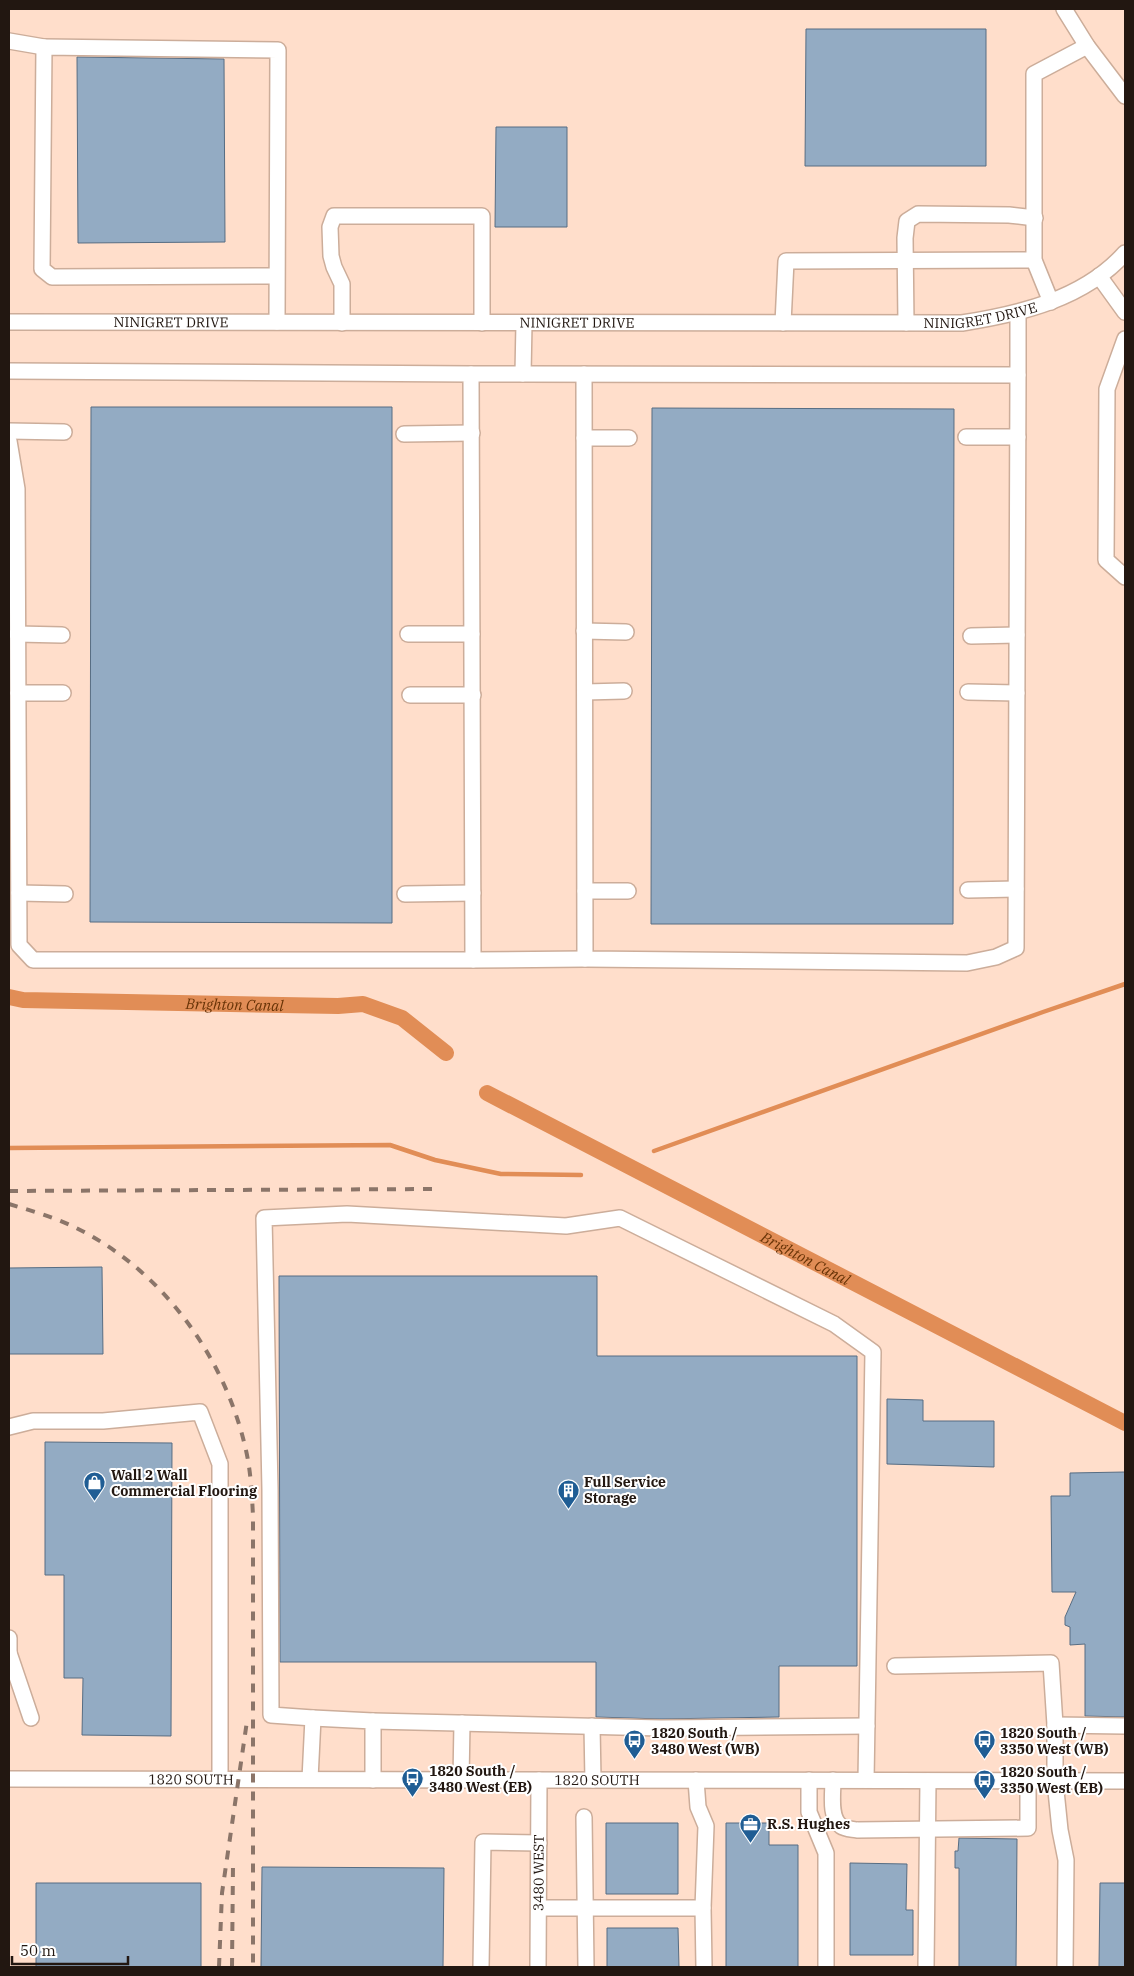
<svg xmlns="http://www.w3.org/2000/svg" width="1134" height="1976" viewBox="0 0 1134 1976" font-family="'IBM Plex Serif',serif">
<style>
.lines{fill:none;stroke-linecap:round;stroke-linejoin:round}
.stream{stroke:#e18d56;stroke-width:4.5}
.canal{stroke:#e18d56;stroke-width:16}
.building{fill:#93abc3;stroke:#576d83}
.minor-casing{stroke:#ccad9a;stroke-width:18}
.minor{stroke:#fff;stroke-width:15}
.rail{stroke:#8b7569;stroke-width:4;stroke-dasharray:9 9;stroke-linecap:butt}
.labels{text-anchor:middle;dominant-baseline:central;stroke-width:4;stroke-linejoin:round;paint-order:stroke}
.street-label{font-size:14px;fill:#221711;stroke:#fff}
.poi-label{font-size:14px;font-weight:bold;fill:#221711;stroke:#fff;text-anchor:start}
.water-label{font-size:15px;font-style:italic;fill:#683306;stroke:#fff}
</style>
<rect width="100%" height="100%" fill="#ffdecb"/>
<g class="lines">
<path class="stream" d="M9 1148 390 1145 435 1160 501 1174 581 1175
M654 1151 1043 1012 1125 984"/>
<g class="canal">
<path id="s1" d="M9 997 23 1000 338 1006 363 1004 402 1018 446 1053"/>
<path id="s2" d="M487 1093 1125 1423"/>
</g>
</g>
<path class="building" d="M806 29H986V166H805Z
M77 57 224 59 225 242 78 243Z
M496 127H567V227H495Z
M91 407H392V923L90 922Z
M652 408 954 409 953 924H651Z
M102 1267 103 1354H9V1268Z
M279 1276H597V1356H857V1666H779V1717L661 1719 596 1717V1662H280Z
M887 1399 923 1400V1421H994V1467L887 1464Z
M45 1442 172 1443 171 1736 82 1735 83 1678H64V1575H45Z
M1125 1472V1717L1085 1716V1644L1070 1645V1627L1065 1625V1617L1076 1592H1052L1051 1496H1070V1473Z
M606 1823H678V1894H606Z
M726 1823H769V1845H798V1967H726Z
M959 1838 1017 1839 1016 1967H959V1868H955V1851H958Z
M850 1863 907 1864 906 1910H913V1955H850Z
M262 1867 444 1868 443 1967H261Z
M36 1883H201V1967H36Z
M1100 1883H1125V1967H1099Z
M607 1928H678L679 1967H607Z"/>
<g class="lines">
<defs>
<g id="minor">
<path d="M1064 9 1087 46 1125 96"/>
<path d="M9 41 44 47"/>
<path d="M276 276 52 277 42 269 44 47 278 50 277 322"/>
<path d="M1099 276 1125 312"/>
<path d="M1051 302 1034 260V74L1087 46"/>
<path id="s3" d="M9 322 962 323C1020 314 1084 299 1125 253"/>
<path d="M342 323V284L334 267 331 256 330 227 334 216H482V323"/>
<path d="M783 323 786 261 1034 260"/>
<path d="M906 323 905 238 907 221 918 214 1009 215 1035 218"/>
<path d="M1125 339 1107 389 1106 560 1125 577"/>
<path d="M9 371 471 374 473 960H33L19 945 17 489 9 441"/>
<path d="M471 374H523L524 323"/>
<path d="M523 374 1018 375V313"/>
<path d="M584 374 585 959 967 963 996 957 1016 948 1018 375"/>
<path d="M9 431 64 432"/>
<path d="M404 434 472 433"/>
<path d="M966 437H1018"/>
<path d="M584 438H629"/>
<path d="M584 631 626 632"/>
<path d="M17 634 62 635"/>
<path d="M408 634H472"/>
<path d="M971 636 1017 635"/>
<path d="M585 692 624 691"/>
<path d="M968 692 1017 693"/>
<path d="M18 693H63"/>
<path d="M410 695H473"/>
<path d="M968 890 1016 889"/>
<path d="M585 891H628"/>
<path d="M19 893 65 894"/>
<path d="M405 894 473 893"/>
<path d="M473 960 585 959"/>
<path d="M9 1427 33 1421H103L200 1412 220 1464V1779"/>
<path d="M9 1638V1653"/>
<path d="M9 1653 31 1718"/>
<path d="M895 1666 1051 1663 1055 1725"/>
<path d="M313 1718 373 1721V1780"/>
<path d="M373 1721 661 1728 867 1726"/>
<path d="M592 1726 593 1780"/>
<path id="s4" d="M9 1779 1125 1781"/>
<path d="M310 1779 313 1718 271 1715 270 1489 264 1218 347 1214 566 1226 620 1218 834 1324 873 1352 866 1780"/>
<path d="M461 1780 462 1723"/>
<path d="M809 1780V1812L826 1853V1967"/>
<path d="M833 1780C833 1793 829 1818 841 1826 845 1829 852 1829 857 1830L1028 1828V1781"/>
<path d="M584 1817 586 1967"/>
<path d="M539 1908H703L706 1826 698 1807 696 1780"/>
<path d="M703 1908 704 1967"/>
<path d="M481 1967 483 1842 539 1843"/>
<path id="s5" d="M538 1967 539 1780"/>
<path d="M926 1967 928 1781"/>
<path d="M1065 1967 1066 1860 1060 1830 1055 1781V1725L1125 1726"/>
</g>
</defs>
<use href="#minor" class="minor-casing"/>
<use href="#minor" class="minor"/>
<path class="rail" d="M9 1191 433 1189
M9 1204C29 1210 50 1216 70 1225 161 1267 227 1358 247 1455 251 1475 252 1496 253 1516V1967
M219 1967 222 1893 247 1721
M232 1967 233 1865"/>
</g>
<defs>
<symbol id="shop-pin" viewBox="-11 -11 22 30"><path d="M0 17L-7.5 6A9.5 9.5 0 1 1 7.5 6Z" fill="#1f5d94" stroke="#fff"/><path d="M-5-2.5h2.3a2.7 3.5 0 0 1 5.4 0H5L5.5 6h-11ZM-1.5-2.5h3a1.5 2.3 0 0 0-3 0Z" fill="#fff"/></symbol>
<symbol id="building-pin" viewBox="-11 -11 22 30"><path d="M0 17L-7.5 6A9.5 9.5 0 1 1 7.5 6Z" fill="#1f5d94" stroke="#fff"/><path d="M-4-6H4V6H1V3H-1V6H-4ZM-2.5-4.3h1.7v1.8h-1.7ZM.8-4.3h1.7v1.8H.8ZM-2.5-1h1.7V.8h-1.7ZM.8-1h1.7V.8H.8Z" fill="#fff"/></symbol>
<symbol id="bus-pin" viewBox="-11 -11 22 30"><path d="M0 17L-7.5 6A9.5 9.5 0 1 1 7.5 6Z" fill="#1f5d94" stroke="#fff"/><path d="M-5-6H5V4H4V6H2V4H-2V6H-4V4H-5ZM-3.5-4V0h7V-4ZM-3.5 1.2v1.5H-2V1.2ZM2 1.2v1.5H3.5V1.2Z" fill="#fff"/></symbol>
<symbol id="office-pin" viewBox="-11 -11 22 30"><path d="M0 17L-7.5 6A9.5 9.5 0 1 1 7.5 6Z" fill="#1f5d94" stroke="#fff"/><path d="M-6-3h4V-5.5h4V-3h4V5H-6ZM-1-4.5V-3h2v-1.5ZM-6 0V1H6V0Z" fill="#fff"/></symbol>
</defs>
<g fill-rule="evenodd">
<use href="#shop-pin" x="82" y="1470" width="25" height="34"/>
<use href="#building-pin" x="556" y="1478" width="25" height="34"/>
<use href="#bus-pin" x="622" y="1728" width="25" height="34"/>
<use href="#bus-pin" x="972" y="1728" width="25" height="34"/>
<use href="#bus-pin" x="400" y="1766" width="25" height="34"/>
<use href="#bus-pin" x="972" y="1768" width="25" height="34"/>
<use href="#office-pin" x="738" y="1812" width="25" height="34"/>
</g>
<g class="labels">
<g class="street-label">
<text stroke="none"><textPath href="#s3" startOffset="972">NINIGRET DRIVE</textPath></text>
<text stroke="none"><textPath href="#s3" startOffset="162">NINIGRET DRIVE</textPath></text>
<text stroke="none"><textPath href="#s3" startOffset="568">NINIGRET DRIVE</textPath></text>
<text stroke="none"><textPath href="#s4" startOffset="182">1820 SOUTH</textPath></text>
<text stroke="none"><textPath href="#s4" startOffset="588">1820 SOUTH</textPath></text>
<text stroke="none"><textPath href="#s5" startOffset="94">3480 WEST</textPath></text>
</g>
<g class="poi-label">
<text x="111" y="1475">Wall 2 Wall<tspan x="111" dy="16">Commercial Flooring</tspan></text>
<text x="584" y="1482">Full Service<tspan x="584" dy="16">Storage</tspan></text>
<text x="651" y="1733">1820 South /<tspan x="651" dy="16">3480 West (WB)</tspan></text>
<text x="1000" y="1733">1820 South /<tspan x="1000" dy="16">3350 West (WB)</tspan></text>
<text x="429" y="1771">1820 South /<tspan x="429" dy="16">3480 West (EB)</tspan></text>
<text x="1000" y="1772">1820 South /<tspan x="1000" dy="16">3350 West (EB)</tspan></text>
<text x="767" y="1824">R.S. Hughes</text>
</g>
<g class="water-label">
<text stroke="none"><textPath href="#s1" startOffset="226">Brighton Canal</textPath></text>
<text stroke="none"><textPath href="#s2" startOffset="359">Brighton Canal</textPath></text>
</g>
</g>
<rect width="1134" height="1976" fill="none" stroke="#221711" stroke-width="20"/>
<path d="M12 1956v8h116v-8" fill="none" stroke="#221711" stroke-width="2.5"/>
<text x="20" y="1956" font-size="15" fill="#221711" stroke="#ffffff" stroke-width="4" paint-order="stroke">50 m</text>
</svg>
